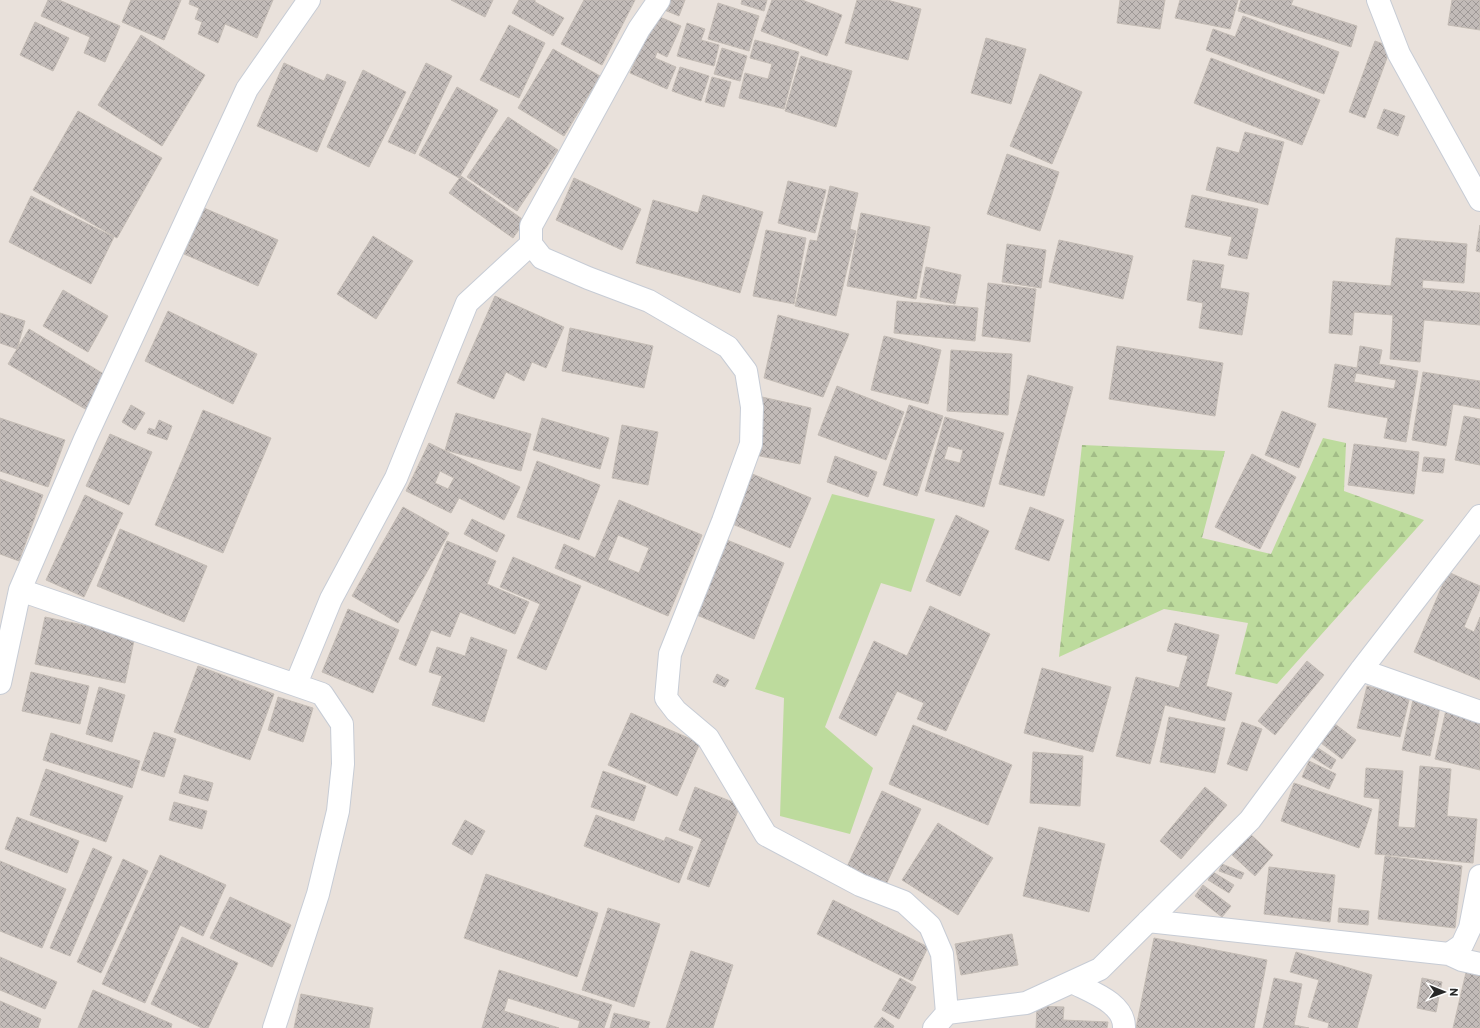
<svg xmlns="http://www.w3.org/2000/svg" width="1480" height="1028" viewBox="0 0 1480 1028" font-family="Commissioner,sans-serif">
<style>
.grass{fill:#bddb9d}
.forest{fill:url(#forest-firs)}
.building{fill:url(#building-cross-hatch);stroke:#c4bcb5;fill-rule:evenodd}
.lines{fill:none;stroke-linecap:round;stroke-linejoin:round}
.street-casing{stroke:#c7ccd5;stroke-width:24}
.street{stroke:#fff;stroke-width:22}
</style>
<defs>
<pattern id="forest-firs" width="22" height="20" patternUnits="userSpaceOnUse"><rect width="22" height="20" fill="#bddb9d"/><path d="M5 1l3.5 6h-7zM16 11l3.5 6h-7z" fill="#a2bc87"/></pattern>
<pattern id="building-cross-hatch" width="8" height="8" patternUnits="userSpaceOnUse"><rect width="8" height="8" fill="#c2bbb8"/><path d="M0 0l8 8M0 8l8-8" fill="none" stroke="#9e9896"/></pattern>
</defs>
<rect width="100%" height="100%" fill="#e9e1db"/>
<path class="grass" d="M832 494 935 519 911 592 881 583 825 727 873 768 850 834 780 816 784 698 755 689Z"/>
<path class="forest" d="M1323 438 1346 443 1344 491 1424 520 1277 684 1235 674 1248 623 1164 609 1059 657 1082 445 1225 451 1202 538 1271 554Z"/>
<path class="building" d="M48 0H59L120 26 105 62 84 53 90 37 41 16Z
M131 0H181L164 40 122 22Z
M190 0H273L257 38 225 24 218 43 198 34 202 22 195 19 199 8 189 4Z
M451 0H493L485 17Z
M519 0H535V2L564 18 553 36 512 13Z
M584 0H635L602 65 561 44Z
M666 0H685L679 16 662 9Z
M742 0H767L764 11 741 4Z
M772 0H802L842 15 827 56 761 31Z
M857 0H887L921 9 908 60 845 43Z
M1120 0H1165L1160 29 1117 23Z
M1180 0H1238L1230 29 1175 18Z
M1241 0H1293L1291 5 1357 26 1351 47 1238 11Z
M1452 0H1480V30L1448 25Z
M718 3 759 16 749 51 708 39Z
M655 15 681 26 667 57 657 52 655 58 676 67 667 89 630 73Z
M1243 16 1339 52 1324 94 1206 50 1213 29 1235 37Z
M35 22 69 38 53 71 20 55Z
M687 23 705 29 701 40 719 45 714 66 677 56Z
M509 25 545 43 519 98 480 80Z
M141 35 205 75 162 146 98 105Z
M986 38 1026 49 1011 104 971 93Z
M755 40 799 52 784 109 739 98 745 73 768 79 772 64 750 58Z
M1375 41 1391 47 1365 118 1349 112Z
M722 48 747 56 740 81 714 74Z
M553 49 600 76 564 136 518 108Z
M801 56 852 71 836 127 785 111Z
M1211 58 1320 100 1302 145 1194 103Z
M284 63 324 81 327 74 346 82 317 152 257 126Z
M426 63 452 76 415 154 388 142Z
M680 67 709 76 701 101 672 91Z
M363 70 406 92 369 167 327 147Z
M1040 74 1082 92 1052 164 1010 146Z
M712 77 731 82 724 107 705 102Z
M457 87 498 110 459 178 419 155Z
M1384 109 1405 116 1398 136 1377 128Z
M78 111 162 158 117 238 33 190Z
M508 117 558 150 517 211 467 177Z
M1245 132 1284 142 1268 205 1206 190 1217 147 1239 153Z
M1007 154 1059 172 1040 231 987 214Z
M461 176 525 221 513 238 449 193Z
M574 178 641 209 622 250 556 220Z
M788 181 826 190 815 233 778 223Z
M830 186 858 193 850 229 856 231 836 316 795 306 810 240 817 241Z
M703 195 763 212 740 293 636 263 653 200 698 213Z
M1192 195 1258 209 1247 259 1228 255 1232 237 1185 227Z
M31 196 114 237 91 284 9 242Z
M204 208 278 240 258 286 184 254Z
M861 213 930 227 916 299 847 286Z
M1480 225V252L1476 251Z
M766 230 806 238 794 304 753 296Z
M373 236 413 261 376 319 337 294Z
M1396 238 1467 244 1464 283 1423 280 1422 288 1480 293V325L1424 320 1420 362 1390 359 1393 315 1354 312 1352 335 1329 333 1333 281 1391 286Z
M1059 240 1133 256 1123 299 1049 282Z
M1007 244 1046 250 1041 288 1002 282Z
M1193 260 1224 265 1220 288 1249 293 1242 335 1199 328 1203 303 1187 300Z
M926 267 961 275 955 304 920 297Z
M988 283 1036 289 1030 342 982 336Z
M63 290 108 316 88 352 43 326Z
M495 296 564 327 546 368 532 362 524 381 506 372 494 399 457 383Z
M897 301 978 308 975 341 894 333Z
M168 311 257 354 233 404 145 361Z
M0 313 25 321 17 349 0 343Z
M778 315 849 334 823 397 764 378Z
M570 328 653 346 644 388 562 371Z
M29 329 107 376 87 410 8 364Z
M884 336 941 350 928 404 871 390Z
M1117 346 1223 363 1215 416 1109 399Z
M1360 346 1382 350 1379 364 1418 371 1406 442 1384 438 1388 418 1328 407 1335 364 1357 368ZM1356 373 1396 380 1394 389 1354 382Z
M951 350 1012 354 1008 415 947 411Z
M1423 372 1480 381V409L1453 404 1446 446 1412 440Z
M1028 375 1073 387 1044 496 999 484Z
M837 386 904 412 886 460 818 435Z
M762 397 811 408 800 464 750 454Z
M131 405 145 413 135 430 122 422Z
M909 405 943 416 917 496 883 485Z
M203 410 271 438 223 553 155 525Z
M1282 411 1316 424 1299 468 1265 455Z
M456 413 531 434 521 471 445 450Z
M1464 416 1480 419V465L1455 460Z
M945 417 1004 433 984 507 925 491ZM948 446 963 450 960 463 944 459Z
M0 418 65 440 48 487 0 471Z
M542 418 609 438 600 469 533 450Z
M159 420 172 426 167 440 147 433 149 428 155 430Z
M622 425 658 432 648 485 612 478Z
M110 434 152 452 129 505 86 486Z
M429 443 520 487 504 520 459 498 451 513 406 491ZM440 471 454 478 448 489 435 483Z
M1354 444 1419 452 1414 494 1348 485Z
M1252 454 1296 477 1260 549 1215 527Z
M835 456 877 472 868 497 827 482Z
M1424 457 1445 459 1443 473 1422 471Z
M537 461 600 485 579 540 517 517Z
M750 473 811 498 790 548 730 523Z
M0 479 43 495 19 561 0 554Z
M85 495 123 513 84 597 46 580Z
M619 500 702 535 668 616 555 568 564 544 595 558ZM618 535 649 548 639 573 608 560Z
M403 507 449 533 398 623 352 596Z
M1030 507 1064 520 1049 561 1015 549Z
M956 515 989 531 960 596 926 581Z
M472 519 505 535 497 552 464 534Z
M120 529 207 566 184 622 97 586Z
M722 538 784 563 754 639 692 613Z
M447 541 496 561 487 584 529 602 515 634 460 612 450 637 431 630 416 666 399 659Z
M513 557 581 586 546 670 517 658 540 604 500 587Z
M1448 572 1480 586V589L1464 627 1474 632 1480 617V680L1414 652Z
M930 606 990 634 946 731 917 719 924 703 897 691 876 736 839 718 874 641 907 656Z
M348 609 399 630 373 693 322 672Z
M45 617 135 636 125 683 35 664Z
M1175 623 1219 635 1206 686 1232 693 1225 721 1165 705 1150 764 1116 756 1136 677 1179 688 1188 656 1167 651Z
M471 637 507 650 484 722 432 705 442 676 429 672 437 647 465 656Z
M1307 661 1324 675 1275 735 1258 721Z
M198 666 274 694 250 760 174 732Z
M1042 668 1111 687 1093 752 1024 733Z
M31 672 89 686 80 724 22 711Z
M717 674 729 680 725 687 713 682Z
M1367 686 1410 696 1400 737 1357 728Z
M99 687 125 695 112 742 86 734Z
M278 697 313 708 303 742 268 730Z
M1413 700 1440 707 1430 756 1402 750Z
M1446 710 1480 718V770L1435 759Z
M631 713 700 743 677 796 608 765Z
M1169 717 1225 728 1215 773 1160 762Z
M1242 722 1262 729 1247 771 1227 764Z
M1335 724 1356 740 1342 759 1321 743Z
M913 725 1012 765 988 825 889 784Z
M154 732 176 739 164 777 141 770Z
M51 733 140 761 132 788 43 760Z
M1315 746 1336 760 1331 769 1309 755Z
M1033 752 1083 756 1080 806 1030 803Z
M1309 761 1336 774 1329 789 1302 777Z
M1420 766 1451 769 1447 816 1477 819 1473 863 1375 854 1380 799 1364 797 1366 768 1403 771 1398 827 1415 828Z
M46 769 123 796 106 842 30 815Z
M603 771 646 786 634 821 591 807Z
M184 775 213 783 208 801 179 793Z
M1294 783 1372 809 1359 848 1281 821Z
M695 787 740 805 709 887 687 879 702 839 679 830Z
M1205 787 1227 805 1181 859 1160 841Z
M882 791 921 809 884 889 845 871Z
M174 802 207 811 202 829 169 820Z
M596 815 664 841 666 837 693 847 679 883 584 846Z
M17 817 79 841 67 873 5 849Z
M465 820 485 831 472 855 452 844Z
M938 823 993 858 958 915 902 880Z
M1039 827 1105 844 1089 912 1023 896Z
M1249 833 1273 855 1255 876 1231 854Z
M93 848 112 857 70 956 50 948Z
M160 855 226 885 203 936 180 925 145 1003 102 984Z
M1385 856 1462 866 1455 928 1378 919Z
M123 859 148 871 101 973 77 962Z
M0 861 66 889 42 948 0 931Z
M1222 864 1244 873 1241 879 1219 871Z
M1269 867 1335 875 1330 922 1264 914Z
M1213 872 1234 885 1229 893 1208 880Z
M486 874 598 913 577 977 464 938Z
M1203 885 1231 906 1222 917 1195 896Z
M230 897 291 925 272 967 210 938Z
M833 900 928 947 912 981 817 934Z
M608 908 660 924 634 1007 582 990Z
M1339 908 1369 911 1368 925 1338 922Z
M1012 934 1018 965 961 975 955 944Z
M182 937 238 963 208 1028H202L151 1004Z
M1154 938 1267 960 1254 1028H1136Z
M691 951 733 965 713 1028H666Z
M1296 952 1372 975 1357 1028H1328L1329 1023 1308 1017 1319 980 1290 972Z
M0 957 57 982 45 1009 0 990Z
M1467 968 1480 971V1028H1453Z
M499 970 612 1005 604 1028H578L580 1021 508 998 504 1011 559 1028H482Z
M900 978 916 987 899 1019 882 1010Z
M1274 978 1302 984 1294 1025 1309 1028H1263Z
M1422 978 1442 982 1436 1012 1417 1008Z
M93 990 172 1024 171 1028H78Z
M301 994 373 1008 369 1028H294Z
M0 1001 41 1019 38 1028H0Z
M1037 1006 1064 1007 1063 1020 1108 1022 1107 1028H1036Z
M614 1013 650 1022 648 1028H610Z
M882 1017 894 1026 893 1028 874 1027Z"/>
<g class="lines">
<defs>
<path id="street" d="M659 0 639 29 531 226V244L542 258 588 278 649 301 728 347 746 371 752 407 751 444 723 521 670 654 666 698 676 711 708 738 766 835 860 885 904 902 930 926 942 954 947 1013
M1378 0 1399 54 1480 200
M20 590 322 694 342 724 343 764 338 811 318 894 274 1028
M1361 670 1480 712
M0 683 20 590 85 439 247 89 309 0
M296 684 331 599 396 478 467 303 531 244
M1148 921 1449 954 1462 960 1480 964
M1449 954 1462 945 1470 928 1480 876
M1072 982C1091 992 1125 1003 1124 1028
M934 1028 947 1013 1026 1003 1100 969 1250 820 1361 670 1480 516"/>
</defs>
<use href="#street" class="street-casing"/>
<use href="#street" class="street"/>
</g>
<g transform="translate(1444 992) rotate(91)" stroke="#ffffff" stroke-width="3" paint-order="stroke">
<path d="M0-3L7 15L0 10L-7 15Z" fill="#282828"/>
<text y="-6" font-size="11" font-weight="bold" text-anchor="middle" fill="#282828">N</text>
</g>
</svg>
